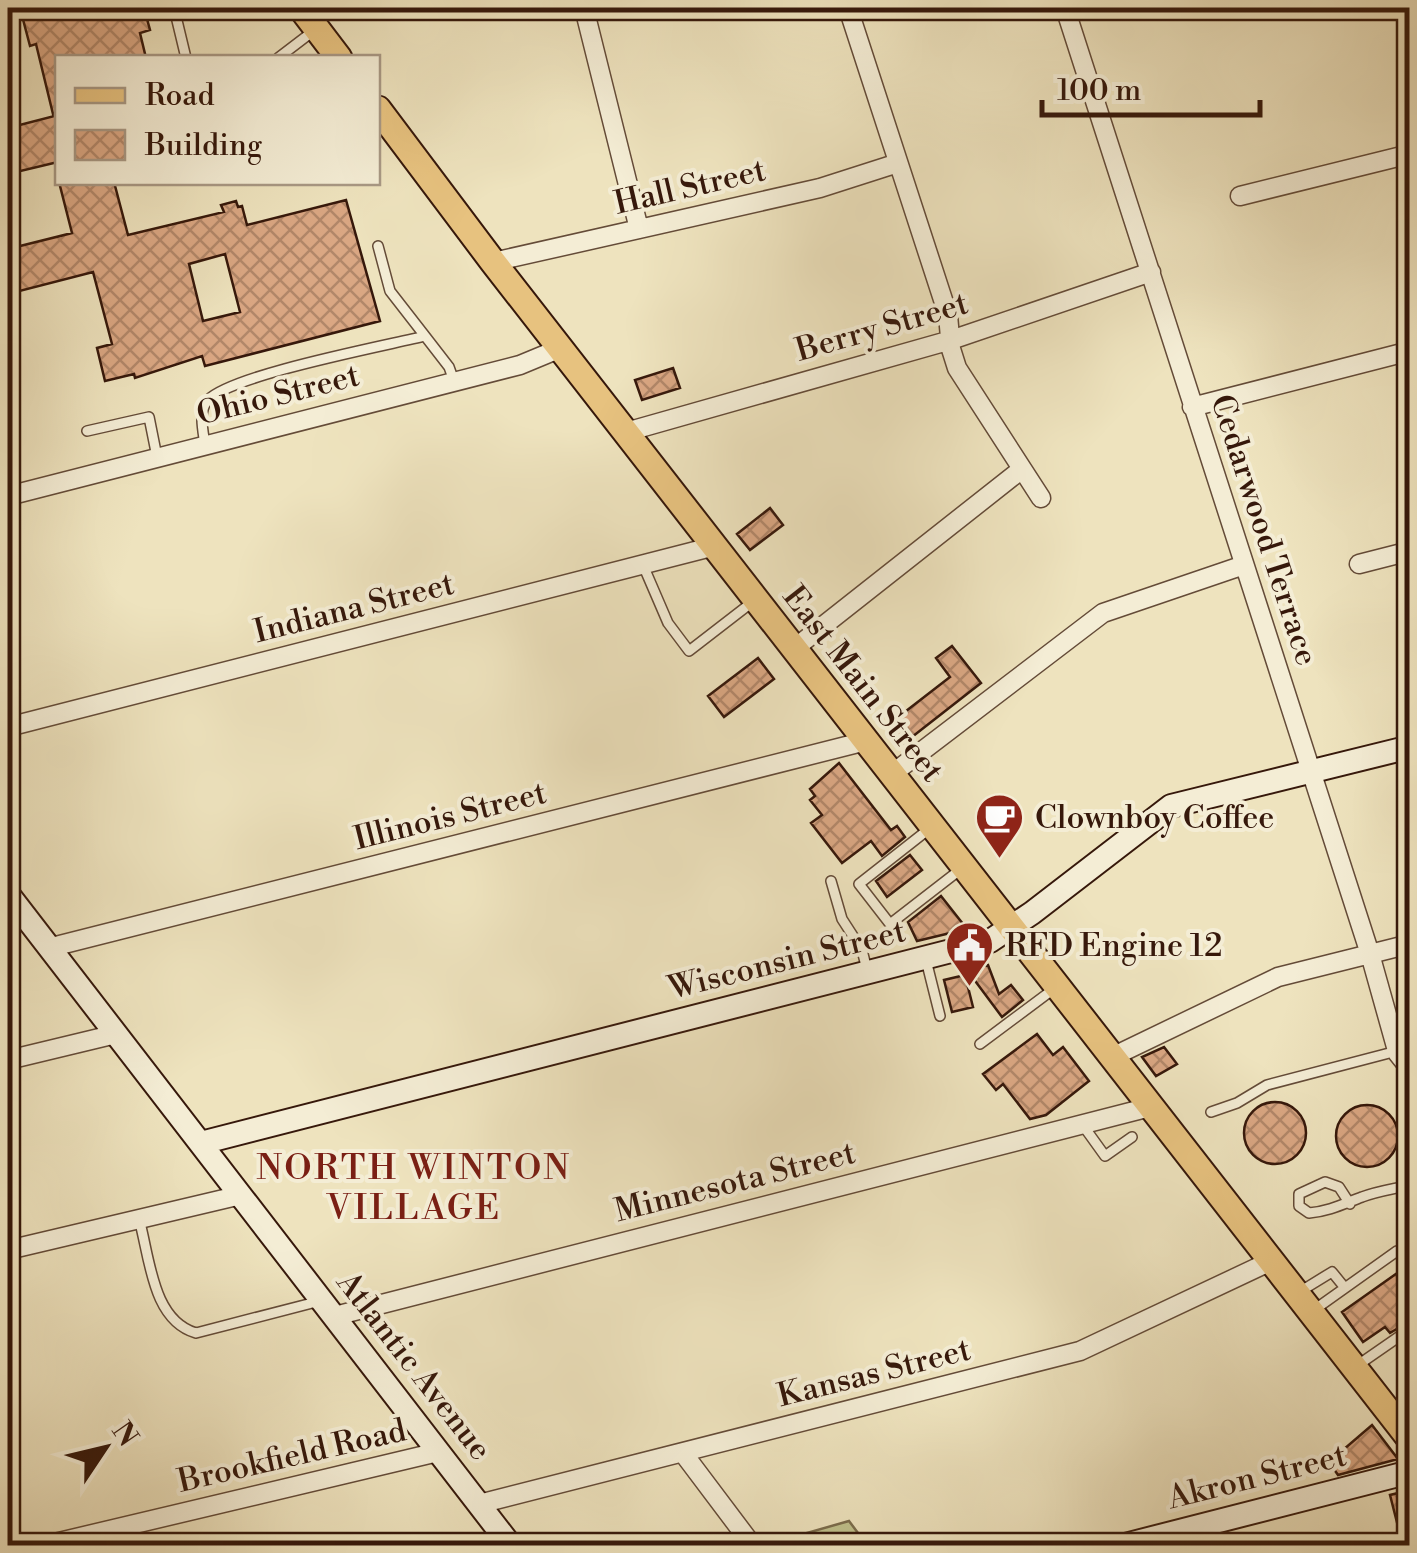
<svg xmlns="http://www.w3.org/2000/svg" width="1417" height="1553" viewBox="0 0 1417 1553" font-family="'Libre Bodoni',serif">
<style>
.garden{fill:#c0c18c;stroke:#7b6c4c;stroke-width:2.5}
.building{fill:url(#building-cross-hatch);stroke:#36180b;stroke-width:2.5;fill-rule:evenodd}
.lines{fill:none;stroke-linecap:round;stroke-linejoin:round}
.lane-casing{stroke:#644b38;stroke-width:12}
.street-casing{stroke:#644b38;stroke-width:21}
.secondary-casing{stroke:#36180b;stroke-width:26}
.primary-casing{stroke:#36180b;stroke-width:29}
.lane{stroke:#f4edd5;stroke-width:9}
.street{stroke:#f4edd5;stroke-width:18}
.secondary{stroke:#f4edd5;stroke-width:22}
.primary{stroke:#e7c27f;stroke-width:25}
.labels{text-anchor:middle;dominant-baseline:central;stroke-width:8;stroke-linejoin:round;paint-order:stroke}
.street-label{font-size:32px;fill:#36180b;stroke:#f4edd5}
.poi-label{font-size:32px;fill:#36180b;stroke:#f4edd5;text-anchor:start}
.neighbourhood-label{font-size:35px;letter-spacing:2.5px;fill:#7a1f14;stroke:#f4edd5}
</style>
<defs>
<pattern id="building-cross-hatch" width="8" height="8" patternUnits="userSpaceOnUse" patternTransform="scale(2.5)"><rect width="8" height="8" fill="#daa783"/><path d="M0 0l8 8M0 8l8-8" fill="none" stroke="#b28769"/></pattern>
</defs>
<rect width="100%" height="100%" fill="#eee3be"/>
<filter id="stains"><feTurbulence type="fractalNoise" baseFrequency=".002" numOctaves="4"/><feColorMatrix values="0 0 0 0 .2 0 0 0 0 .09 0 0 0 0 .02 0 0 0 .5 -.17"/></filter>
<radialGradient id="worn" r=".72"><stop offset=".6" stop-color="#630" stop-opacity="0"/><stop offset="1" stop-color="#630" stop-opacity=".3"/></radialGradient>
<path class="garden" d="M849 1521 867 1545 761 1546Z"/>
<path class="building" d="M20 8H144L150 30 140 33 146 58H58V113L53 114 36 44 30 46Z
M58 115V162L8 174V128Z
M59 182H114L128 235 224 212 221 205 236 201 238 207 242 206 247 225 346 200 380 321 205 366 202 356 135 378 134 374 105 381 97 348 112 344 93 272 8 294V249L72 233ZM225 254 240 312 203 321 189 264Z
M673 368 680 388 642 400 635 380Z
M770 508 783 525 750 550 737 534Z
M952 646 981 683 903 744 888 725 950 677 936 658Z
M758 658 774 679 724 717 708 696Z
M839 763 891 830 897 826 905 837 882 856 871 841 842 863 811 823 822 815 810 800 815 796 810 789Z
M910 855 922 870 887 897 876 881Z
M941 896 967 929 917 941 908 922Z
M988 965 999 994 1011 985 1023 1000 1002 1017 967 970Z
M965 975 973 1007 952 1012 944 980Z
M1037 1034 1053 1055 1063 1047 1089 1081 1046 1115 1030 1119 1003 1084 996 1090 983 1074Z
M1164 1047 1177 1064 1156 1076 1142 1057Z
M1244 1133a31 31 0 1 1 62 0a31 31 0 1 1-62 0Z
M1336 1136a31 31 0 1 1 62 0a31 31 0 1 1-62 0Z
M1410 1264V1321L1390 1333 1385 1327 1363 1342 1342 1312Z
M1372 1425 1398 1459 1338 1475 1329 1462Z
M1410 1490V1546H1403L1390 1495Z"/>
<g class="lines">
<defs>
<path id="lane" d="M174 8 186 58
M278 58 316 29
M378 246 390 291 425 336
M87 431 149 417 157 457
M205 445C203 430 198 411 208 400 231 375 384 346 425 336L449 367 454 381
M643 565 668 623 689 651 755 600
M929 829 859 884 890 924 961 869
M831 881 842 919 862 950 867 970
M926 960 940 1016
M980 1044 1055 988
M1211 1112 1237 1103 1267 1085 1397 1051
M1082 1124 1105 1156 1132 1137
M1350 1204 1339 1187 1325 1182 1299 1194V1206L1309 1213C1330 1211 1343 1204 1362 1197 1377 1191 1394 1189 1410 1185
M139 1219C150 1258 152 1320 196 1333L320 1301
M1301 1291 1332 1272 1345 1288
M1314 1310 1397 1251
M1358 1365 1410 1329"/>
<path id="street" d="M584 8 639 229
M848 8 948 315 951 349 957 368 1041 498
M1065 8 1370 954 1398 1054 1410 1069
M1240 196 1410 154
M493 262 820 188 898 163
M1192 407 1410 351
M626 432 951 340 1151 272
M8 496 520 365 561 348
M1359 564 1410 551
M795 648 1022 469
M8 727 715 546
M892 774 1103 613 1244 565
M48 948 866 741
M1112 1057 1278 977 1410 944
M8 1060 116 1034
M8 1250 241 1195
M335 1316 1150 1107
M683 1453 753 1546
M479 1504 1080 1351 1271 1261
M42 1546 438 1452"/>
<path id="secondary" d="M8 894 511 1546
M201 1143 990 941 1032 913 1171 806 1410 747
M1121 1546 1410 1472"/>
<path id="primary" d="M301 8 339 58
M378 109 493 262 1410 1439"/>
</defs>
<use href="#lane" class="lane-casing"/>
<use href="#street" class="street-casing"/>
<use href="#secondary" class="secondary-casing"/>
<use href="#primary" class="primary-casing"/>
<use href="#lane" class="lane"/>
<use href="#street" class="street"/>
<use href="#secondary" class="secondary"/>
<use href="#primary" class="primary"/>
</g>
<defs>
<symbol id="cafe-pin" viewBox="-11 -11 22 30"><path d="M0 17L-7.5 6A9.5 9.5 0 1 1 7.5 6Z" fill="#8f2418" stroke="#f4edd5"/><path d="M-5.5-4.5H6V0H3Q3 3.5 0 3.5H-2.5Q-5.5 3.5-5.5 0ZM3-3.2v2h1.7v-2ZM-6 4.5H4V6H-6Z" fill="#fff"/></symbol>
<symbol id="civic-pin" viewBox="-11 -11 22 30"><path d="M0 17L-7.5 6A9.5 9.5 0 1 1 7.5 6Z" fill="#8f2418" stroke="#f4edd5"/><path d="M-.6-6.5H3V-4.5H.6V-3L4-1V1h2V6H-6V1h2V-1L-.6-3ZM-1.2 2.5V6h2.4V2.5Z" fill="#fff"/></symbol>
</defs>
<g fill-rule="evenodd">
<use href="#cafe-pin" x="972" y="790" width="55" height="75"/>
<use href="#civic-pin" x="942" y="918" width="55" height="75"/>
</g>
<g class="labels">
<g class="street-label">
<text transform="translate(690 187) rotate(-13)">Hall Street</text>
<text transform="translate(882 327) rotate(-16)">Berry Street</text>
<text transform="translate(278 395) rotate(-14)">Ohio Street</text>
<text transform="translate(1264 530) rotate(72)">Cedarwood Terrace</text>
<text transform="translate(354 608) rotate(-14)">Indiana Street</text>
<text transform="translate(863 684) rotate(52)">East Main Street</text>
<text transform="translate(450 816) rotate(-14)">Illinois Street</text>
<text transform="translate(787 960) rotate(-14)">Wisconsin Street</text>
<text transform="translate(735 1182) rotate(-14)">Minnesota Street</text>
<text transform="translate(414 1366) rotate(52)">Atlantic Avenue</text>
<text transform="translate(874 1373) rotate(-14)">Kansas Street</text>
<text transform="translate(292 1456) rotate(-13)">Brookfield Road</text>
<text transform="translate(1257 1477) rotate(-14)">Akron Street</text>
</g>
<g class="poi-label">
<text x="1035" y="818">Clownboy Coffee</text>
<text x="1005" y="946">RFD Engine 12</text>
</g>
<g class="neighbourhood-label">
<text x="414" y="1168">NORTH WINTON<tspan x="414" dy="40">VILLAGE</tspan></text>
</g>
</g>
<rect width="1417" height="1553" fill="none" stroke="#eee3be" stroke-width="40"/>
<rect x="10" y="10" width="1397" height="1533" fill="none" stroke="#36180b" stroke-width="5"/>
<rect x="20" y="20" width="1377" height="1513" fill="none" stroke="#36180b" stroke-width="2.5"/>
<rect x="55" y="55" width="325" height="130" fill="#f4edd5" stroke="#a89884" stroke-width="2.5"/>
<rect x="75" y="88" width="50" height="15" fill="#e7c27f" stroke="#a89884" stroke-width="2.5"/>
<text x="145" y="105" font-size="30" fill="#36180b">Road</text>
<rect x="75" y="130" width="50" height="30" fill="url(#building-cross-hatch)" stroke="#a89884" stroke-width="2.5"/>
<text x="145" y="155" font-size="30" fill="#36180b">Building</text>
<g transform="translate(105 1448) rotate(55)" stroke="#f4edd5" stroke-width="8" paint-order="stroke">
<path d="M0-8L18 38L0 25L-18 38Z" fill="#36180b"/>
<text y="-15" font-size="28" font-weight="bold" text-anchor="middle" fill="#36180b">N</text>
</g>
<path d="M1042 100v15h218v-15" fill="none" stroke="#36180b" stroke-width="5"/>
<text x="1057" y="100" font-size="30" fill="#36180b" stroke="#f4edd5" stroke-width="8" paint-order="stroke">100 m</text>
<rect width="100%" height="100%" filter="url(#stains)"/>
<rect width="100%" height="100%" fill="url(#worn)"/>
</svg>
